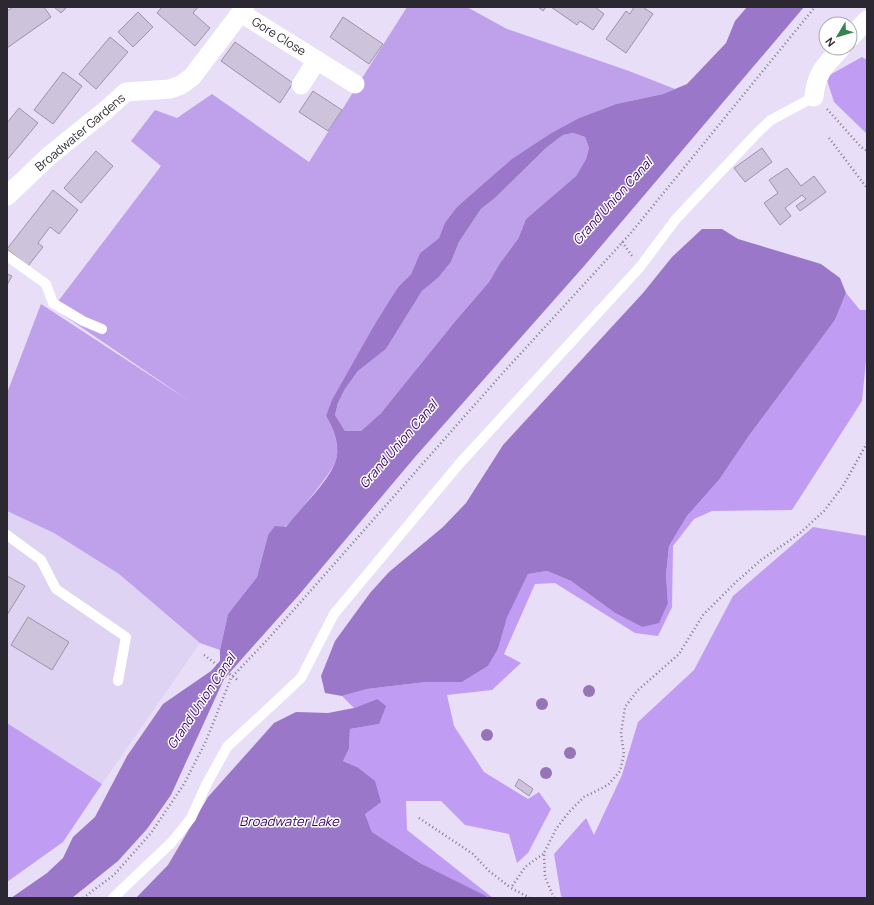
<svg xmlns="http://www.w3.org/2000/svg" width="874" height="905" viewBox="0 0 874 905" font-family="Manrope,sans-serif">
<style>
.built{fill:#dfd3f3}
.green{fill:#bfa1eb}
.forest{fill:#c09df2}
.water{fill:#9a77c9;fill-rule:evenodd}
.building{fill:#cdc4dc;stroke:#9c93aa}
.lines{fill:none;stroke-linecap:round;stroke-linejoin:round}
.path{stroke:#817b8b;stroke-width:2.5;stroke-dasharray:1 3;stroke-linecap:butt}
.service{stroke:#fff;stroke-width:10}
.minor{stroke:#fff;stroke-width:19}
.tree{fill:#9575b6}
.labels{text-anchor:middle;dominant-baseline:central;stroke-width:3;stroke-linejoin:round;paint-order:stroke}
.street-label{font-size:12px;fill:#2c2831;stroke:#fff}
.water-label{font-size:13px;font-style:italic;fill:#3c0068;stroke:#fff}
</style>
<rect width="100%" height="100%" fill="#e8def7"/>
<path class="built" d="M7 511 61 536 119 574 200 643 102 784 7 723Z"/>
<path class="green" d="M407 7H467L507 29 629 71 675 89 663 94 616 104 579 118 553 132 457 207 439 238 420 253 411 274 398 287 376 322 326 416C334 429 341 448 335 463 331 473 293 521 285 527 281 530 274 532 268 535L257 577 228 614 220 650 200 643 119 574 54 533 7 511V393L41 304 191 402 53 308 161 166 131 141 155 110 177 118 212 94 309 162Z
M573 133 585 137 589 148 586 159 576 176 526 219 518 239 500 263 489 282 457 319 381 413 361 431H345L335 415 338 403 345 389 358 371 386 349 422 291 438 278 451 262 459 242 481 209 495 198 546 148 563 135Z"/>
<path class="forest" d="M862 57 867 60V134L834 102 826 77Z
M846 293 860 310H867V351L862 401 792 510 712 511 694 519 673 546 672 607 658 636 635 633 555 583 535 584 504 654 521 663 492 690 447 695 454 726 484 772 528 799 539 792 551 809 528 853 517 863 509 834 465 825 441 801H406L407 830 493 898H486L485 896 420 863 372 832 365 814 357 767 343 761 349 749 350 729 379 724 377 699 354 708 342 696 367 689 426 682H462L488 666 498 649 506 617 528 574 547 571 571 581 615 613 642 627 668 603 666 575 669 546 687 516 719 480 748 437 835 320Z
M813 527 867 536V898H564L561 896 554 854 586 818 594 835 622 775 638 722 694 670 733 596Z
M7 723 102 784 63 842 7 882Z"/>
<path class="water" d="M747 7H804L585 265 415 457 298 596 224 679 171 795 147 829 118 861 72 898H11L47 873 63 858 73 837 95 817 127 756 163 704 211 671 220 661V650L228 614 257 577 268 535 275 526 286 527C299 510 328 482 335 463 341 447 334 429 326 416L332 400 376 322 398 287 411 274 420 253 439 238 445 223 457 207 512 159 553 132 579 118 616 104 663 94 687 84 726 43 735 21ZM573 133 585 137 589 148 586 159 576 176 526 219 518 239 500 263 489 282 457 319 381 413 361 431H345L335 415 338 403 345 389 358 371 386 349 422 291 438 278 451 262 459 242 481 209 495 198 546 148 563 135Z
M702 229H722L738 239 821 264 840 278 846 293 835 320 748 437 719 480 687 516 669 546 666 575 668 603 659 623 642 627 615 613 571 581 547 571 528 574 507 617 498 649 488 666 462 682H426L367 689 342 696 325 693 321 676 335 641 370 593 389 572 443 527 466 503 503 445 643 293 672 257Z
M377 699 386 706 379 724 350 729 349 749 343 761 357 767 375 781 381 802 365 814 372 832 420 863 486 896V898H136L168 865 208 797 274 723 296 712 328 713 354 708Z"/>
<path class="building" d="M13 7H44L51 17 7 48V11Z
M54 7H67L61 13Z
M162 7H198L193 13 210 28 195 46 157 13Z
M538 7H546L543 11Z
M551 7H595L604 14 593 30 580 21 577 25Z
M634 7H643L653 14 626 53 606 39 626 11 630 14Z
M138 12 153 27 133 47 118 32Z
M343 17 383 44 369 64 330 37Z
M110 37 128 52 96 89 79 74Z
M235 42 293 83 280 103 221 61Z
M63 72 82 86 53 124 34 110Z
M313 91 342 110 328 131 299 112Z
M19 108 38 123 7 160V123Z
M762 148 772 162 745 182 734 168Z
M96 151 113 166 81 203 64 188Z
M787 168 801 186 814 176 826 192 800 211 796 206 806 199 802 195 785 208 791 216 780 225 764 203 778 193 769 180Z
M53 190 78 210 59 234 50 227 38 243 43 247 28 266 7 249Z
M7 274 12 276 7 285Z
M7 576 25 586 7 615Z
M28 617 69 642 52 670 11 645Z
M519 779 533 789 529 796 515 786Z"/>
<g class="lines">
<path class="path" d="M827 109 861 147 867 151
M829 138 867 188
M622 242 632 256
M204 655 239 681
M419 818 473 854 489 871 511 888
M83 898 114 875 151 833 184 784 206 741 231 678 269 638 501 375 630 234 815 7
M530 898 511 888 525 867 543 854
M554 898 545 877 544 853 556 829 569 812 584 797 608 785 620 771 624 754 621 734 625 707 637 691 679 654 703 615 735 583 761 560 799 534 824 511 843 486 867 443"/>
<path class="service" d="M7 256 46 284 53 303 83 321 102 329
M7 535 41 560 56 589 126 637 118 681
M113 898 172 842 191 818 206 785 227 747 301 678 334 614 460 463 640 267 676 219 758 132 771 120 814 97"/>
<path class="minor" d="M241 13 355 84
M850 38 867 20
M301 85 317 60
M814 97C816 72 826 65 841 48
M7 196 49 156 106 110 126 92 170 89 181 85 192 77 245 7"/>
</g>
<g class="tree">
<circle cx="589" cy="691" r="6"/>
<circle cx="542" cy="704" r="6"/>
<circle cx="487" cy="735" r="6"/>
<circle cx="570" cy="753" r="6"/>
<circle cx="546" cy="773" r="6"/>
</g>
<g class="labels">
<g class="street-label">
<text transform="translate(279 36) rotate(32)">Gore Close</text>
<text transform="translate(80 132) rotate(-40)">Broadwater Gardens</text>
</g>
<g class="water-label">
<text transform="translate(612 201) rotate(-48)">Grand Union Canal</text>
<text transform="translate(398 444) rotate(-49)">Grand Union Canal</text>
<text transform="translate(201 701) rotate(-56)">Grand Union Canal</text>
<text x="289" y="821">Broadwater Lake</text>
</g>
</g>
<rect width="874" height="905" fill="none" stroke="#2c2831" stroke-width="16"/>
<g transform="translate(838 36) rotate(232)"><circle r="19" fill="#ffffff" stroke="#aba9ad"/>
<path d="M0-3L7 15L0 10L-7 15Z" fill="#368250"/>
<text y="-6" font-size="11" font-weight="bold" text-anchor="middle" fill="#2c2831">N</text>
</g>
</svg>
